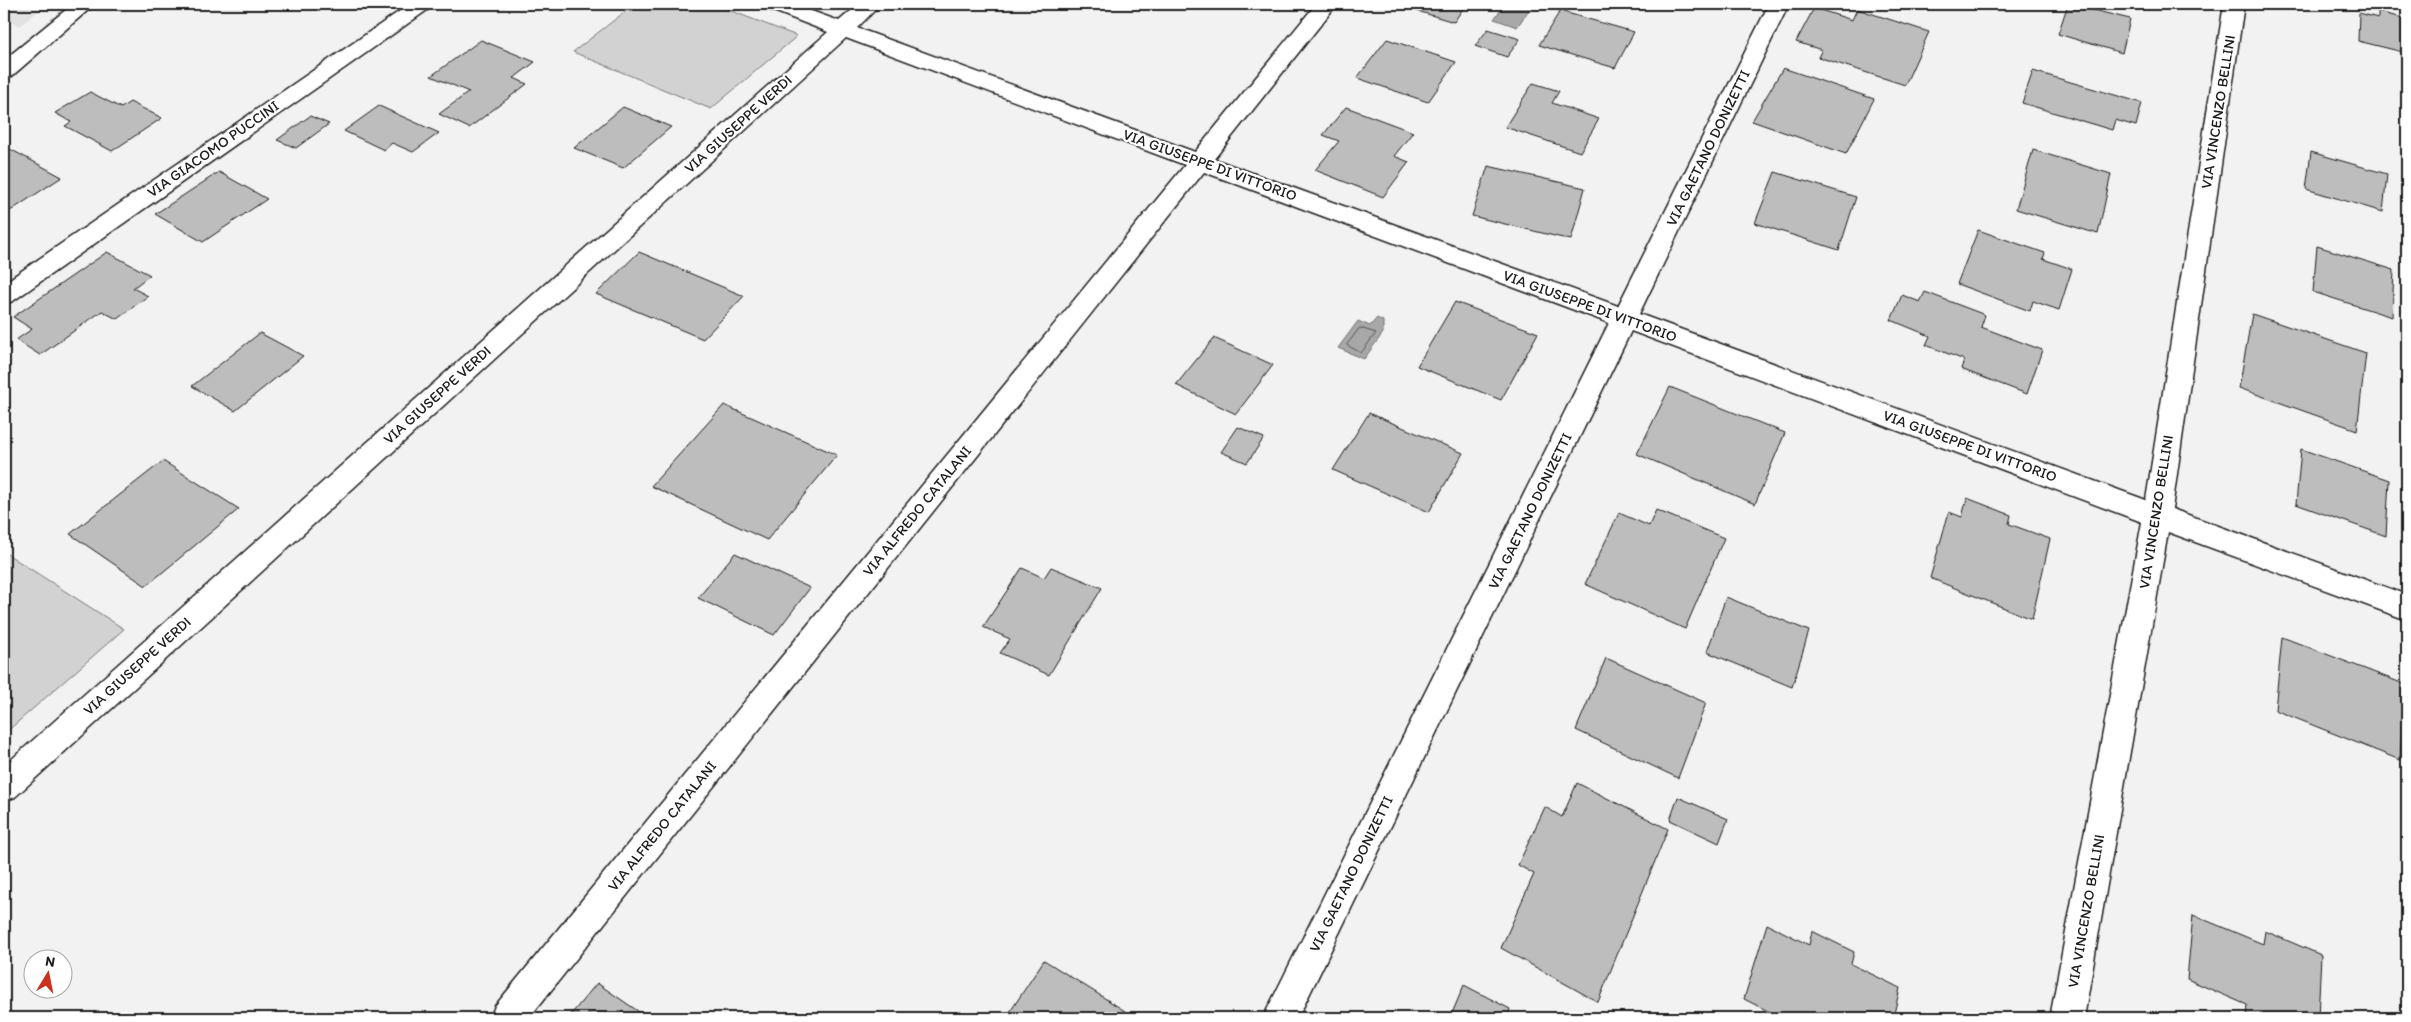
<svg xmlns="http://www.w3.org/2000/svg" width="2411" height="1022" viewBox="0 0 2411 1022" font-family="Itim,sans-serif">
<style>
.built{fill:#e2e2e2}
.green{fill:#d2d2d2;stroke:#777}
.water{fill:#a8a8a8;stroke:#707070}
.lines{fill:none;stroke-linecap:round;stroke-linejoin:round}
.shore{stroke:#545454;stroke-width:1}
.building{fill:#bdbdbd;stroke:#1c1c1c}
.minor-casing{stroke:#1c1c1c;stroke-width:3}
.minor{fill:#fff;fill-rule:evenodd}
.labels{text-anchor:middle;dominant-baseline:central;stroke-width:4.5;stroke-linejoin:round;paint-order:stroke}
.street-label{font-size:15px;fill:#1c1c1c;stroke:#fff}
</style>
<rect width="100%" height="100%" fill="#f2f2f2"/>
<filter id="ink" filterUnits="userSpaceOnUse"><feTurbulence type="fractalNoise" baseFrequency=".02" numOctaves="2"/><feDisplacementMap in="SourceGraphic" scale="10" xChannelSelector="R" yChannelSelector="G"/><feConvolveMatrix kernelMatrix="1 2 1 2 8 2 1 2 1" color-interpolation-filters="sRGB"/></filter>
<g filter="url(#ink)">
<path class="built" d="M4 4H47L20 26 4 19Z"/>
<path class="green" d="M635 4H713L797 36 711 109 573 52Z
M4 552 124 629 4 734Z"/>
<path class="water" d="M1505 4H1533L1517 27 1494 19Z
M1377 318 1383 321V333L1364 359 1338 348 1358 321 1370 326Z"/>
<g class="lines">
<path class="shore" d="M1360 328 1376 333 1361 353 1347 345Z"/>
</g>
<path class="building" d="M1394 4H1466L1454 22Z
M2068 4 2130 19 2122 53 2058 34Z
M1814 8 1852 20 1857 9 1929 32 1905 85 1818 57 1822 50 1796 42Z
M1560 11 1634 32 1615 68 1539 45Z
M2378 12 2407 19V53L2358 41 2359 13 2378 18Z
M1488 29 1520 39 1507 57 1475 46Z
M1387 39 1456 62 1428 102 1357 78Z
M481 40 535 62 514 78 527 84 469 128 439 114 469 92 431 76Z
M1783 68 1874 99 1846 154 1752 121Z
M2033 71 2142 103 2136 126 2115 120 2112 130 2022 103Z
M1533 83 1559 91 1552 103 1599 119 1580 152 1505 127Z
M90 92 121 108 130 102 162 118 112 151 65 126 71 122 55 113Z
M379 106 439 133 413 152 392 143 384 150 344 131Z
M623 107 671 127 623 168 574 148Z
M1346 107 1413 132 1394 156 1409 162 1383 197 1315 170 1339 141 1323 135Z
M310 116 329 124 296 148 277 140Z
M10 149 62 177 4 215V153Z
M2033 150 2111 174 2098 234 2016 209Z
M2311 152 2387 174 2383 212 2306 189Z
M1488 166 1585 188 1571 240 1472 216Z
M219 172 267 199 203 242 155 214Z
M1775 172 1856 197 1839 250 1755 223Z
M1978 230 2045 253 2043 259 2072 269 2059 310 2033 301 2030 311 1957 284Z
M2317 246 2394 270 2392 317 2313 292Z
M107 252 150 275 133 288 148 296 117 319 102 311 40 355 16 340 32 329 13 317Z
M639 252 744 296 703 339 596 294Z
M1925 292 1985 315 1981 327 2042 350 2027 394 1961 369 1964 360 1926 345 1930 336 1891 320 1902 295 1920 302Z
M1455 302 1538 333 1501 400 1417 366Z
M2252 314 2366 353 2357 430 2239 388Z
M260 333 303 356 235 411 192 386Z
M1214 338 1273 365 1236 414 1176 385Z
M1670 387 1785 433 1755 504 1637 454Z
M724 405 837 455 767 540 651 486Z
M1369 413 1463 453 1429 512 1333 470Z
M1238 427 1264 438 1247 463 1221 452Z
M2301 449 2389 480 2386 536 2296 504Z
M163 461 239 509 146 586 70 534Z
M1967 498 2011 515 2009 524 2050 539 2032 619 1930 578 1949 512 1962 517Z
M1656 510 1724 538 1685 629 1585 584 1619 513 1649 526Z
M735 553 810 588 774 635 698 598Z
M1051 567 1102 588 1049 675 1000 653 1010 639 983 627 1022 568 1044 578Z
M1726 597 1809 631 1792 687 1707 652Z
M2282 637 2404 684 2400 760 2275 710Z
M1606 658 1706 703 1678 778 1576 730Z
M1577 783 1668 829 1598 1002 1501 948 1534 874 1518 865 1545 807 1562 817Z
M1678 797 1728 819 1719 843 1670 820Z
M2193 915 2263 944 2265 931 2321 955 2318 1018H2246L2247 1005 2187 979Z
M1767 924 1809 945 1812 931 1854 952 1851 964 1900 988 1893 1018H1782L1744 999Z
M1044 960 1125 1011 1120 1018H1006Z
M597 983 648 1018H568Z
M1464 985 1510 1009 1507 1018H1450Z"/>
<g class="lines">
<defs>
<path id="minor" d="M73 4H95L12 76 4 78V60Z
M410 4H433L430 8 13 301 4 304V283Z
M763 4H792L839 21 859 4H881L857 28 1195 152 1316 4H1337L1214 159 1618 306 1769 4H1789L1639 314 2146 500 2224 4H2244L2172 509 2407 595V620L2168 532 2084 1018H2050L2142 522 1631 331 1298 1018H1263L1609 323 1204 172 529 1018H490L495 1006 1185 165 846 38 15 797 4 801V766L828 32 766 8Z"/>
</defs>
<use href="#minor" class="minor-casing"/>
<use href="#minor" class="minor"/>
</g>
</g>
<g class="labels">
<g class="street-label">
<text transform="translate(2218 112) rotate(-81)">VIA VINCENZO BELLINI</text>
<text transform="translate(738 124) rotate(-42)">VIA GIUSEPPE VERDI</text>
<text transform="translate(1708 148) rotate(-64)">VIA GAETANO DONIZETTI</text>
<text transform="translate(213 149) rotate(-35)">VIA GIACOMO PUCCINI</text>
<text transform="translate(1210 165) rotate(20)">VIA GIUSEPPE DI VITTORIO</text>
<text transform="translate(1590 306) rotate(20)">VIA GIUSEPPE DI VITTORIO</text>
<text transform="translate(437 395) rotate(-42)">VIA GIUSEPPE VERDI</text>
<text transform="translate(1970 446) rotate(20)">VIA GIUSEPPE DI VITTORIO</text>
<text transform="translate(917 511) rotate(-51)">VIA ALFREDO CATALANI</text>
<text transform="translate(1530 511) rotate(-64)">VIA GAETANO DONIZETTI</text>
<text transform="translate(2156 512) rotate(-81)">VIA VINCENZO BELLINI</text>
<text transform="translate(137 666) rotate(-42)">VIA GIUSEPPE VERDI</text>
<text transform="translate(662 826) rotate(-51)">VIA ALFREDO CATALANI</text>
<text transform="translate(1351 874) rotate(-64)">VIA GAETANO DONIZETTI</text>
<text transform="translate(2086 911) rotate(-80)">VIA VINCENZO BELLINI</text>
</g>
</g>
<rect width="2411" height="1022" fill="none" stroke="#fff" stroke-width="20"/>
<rect x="10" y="10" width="2391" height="1002" fill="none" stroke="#1c1c1c" stroke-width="2" filter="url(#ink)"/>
<g transform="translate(48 974) rotate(10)"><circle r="24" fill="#ffffff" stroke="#a4a4a4"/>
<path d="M0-4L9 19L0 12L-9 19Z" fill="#c8321e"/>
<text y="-8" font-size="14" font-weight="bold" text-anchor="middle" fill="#1c1c1c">N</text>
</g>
</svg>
